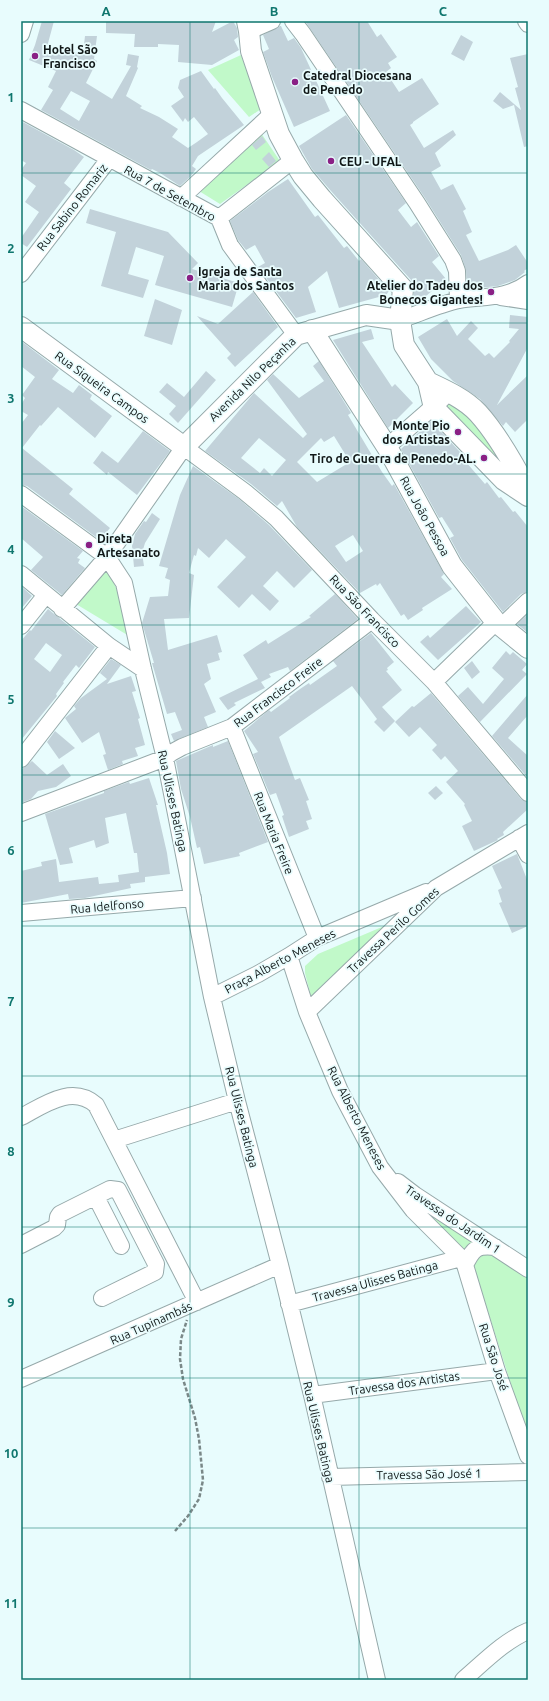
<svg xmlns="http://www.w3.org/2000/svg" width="549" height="1701" viewBox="0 0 549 1701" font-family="Ubuntu,sans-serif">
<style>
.green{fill:#c1f9c9}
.building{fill:#c2d2da;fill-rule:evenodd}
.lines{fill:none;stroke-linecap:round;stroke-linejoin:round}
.minor-casing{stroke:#96a9aa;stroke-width:18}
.major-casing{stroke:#96a9aa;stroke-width:22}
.path{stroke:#7a8888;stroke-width:2.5;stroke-dasharray:4 2;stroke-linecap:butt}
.minor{stroke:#fff;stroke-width:16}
.major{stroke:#fff;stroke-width:20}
.grid{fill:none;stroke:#0f766e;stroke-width:1;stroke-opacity:0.55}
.poi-dot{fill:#8a2085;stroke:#e8fcfd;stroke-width:1.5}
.labels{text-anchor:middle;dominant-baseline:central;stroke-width:3.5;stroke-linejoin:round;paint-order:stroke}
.poi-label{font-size:12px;font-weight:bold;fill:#101717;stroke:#e8fcfd;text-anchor:start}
.street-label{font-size:12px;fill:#101717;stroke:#e8fcfd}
.neatline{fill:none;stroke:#0f766e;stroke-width:1.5}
.grid-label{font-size:13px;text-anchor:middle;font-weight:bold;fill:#0f766e}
</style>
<rect width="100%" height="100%" fill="#e8fcfd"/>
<path class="green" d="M241 55 261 109 249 117 208 70Z
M259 130 280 161 220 204 199 191Z
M441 398 477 418 518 482 440 400Z
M104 563 120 596 129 636 71 601Z
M415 913 313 1005 305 973V966L318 954Z
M393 1181 474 1240 465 1254Z
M489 1253 528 1276V1438L473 1264 474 1257Z"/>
<path class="building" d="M42 21H54L47 47 83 53 85 36H97L94 59 97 61 86 83 112 99 131 66 126 65 128 54 139 56 137 67 138 68 126 96 142 106 140 108 159 117 178 129 172 137 188 148 197 142 198 143 197 142 208 134 194 117 188 122 185 118 183 122 171 106 184 97 178 88 180 80 201 71 214 89 215 88 222 98 244 125 198 156 192 166 196 169 191 176 180 186 160 173 152 169 151 170 41 110 53 90 48 87 56 71 29 60 35 45ZM71 91 90 101 79 121 60 109Z
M106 21H216L212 32 233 21 237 28 238 37 234 40 239 50 212 65 178 62 179 45 158 44V47H134L135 34 106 33Z
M305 21H367L377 37 381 34 397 57 388 63 391 68 386 72 399 92 422 78 439 104 413 122V123L410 125 424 148 453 130 456 135 435 153 441 166 431 172 441 190 453 184 466 209 463 211 472 232 466 235 479 261 508 250 516 245 528 263V268L524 271 525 272 515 280 498 286 467 289 466 270 461 255 425 198Z
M280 26H281L288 41 294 38 301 48 330 111 294 127 272 77 263 52 269 49 263 35Z
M461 35 473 42 464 61 451 54Z
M528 54V146L524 147 514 105 503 109 493 101 500 92 521 110 515 88 518 87 510 58Z
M346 115 406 203 398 210 411 227 417 222 439 256 432 262 446 279 419 302 414 296V286L412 281 331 191 312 169 299 146Z
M21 121 74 150 84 157 64 183 71 189 27 247 21 243V238L39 212 25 202 36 186 21 175V170L26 163 21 160Z
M262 136 266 142 256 150 252 145Z
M269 152 276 161 269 167 262 159Z
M288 179 315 217 318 215 344 248 347 246 359 261 361 259 389 291 386 295 339 308 327 271 308 287 316 312 296 318 258 267 265 263 255 245 246 250 238 240 230 221 268 192Z
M90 209 168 232 198 263 192 269 239 283 232 307 155 285 164 256 136 247 128 274 149 280 143 298 101 286 116 232 86 223Z
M253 292 278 327 235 367 227 358 231 354 197 316 218 324Z
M155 299 182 310 172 345 144 336Z
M510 315 528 317V347L497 405 528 375V419L515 432 506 422 503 426 480 399 453 381 431 359 418 337 447 319 457 336 471 321 478 328 468 339 485 356 489 353 494 358 510 342 509 341 519 329 509 328Z
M371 329 374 339 362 342 392 387 395 384 413 403 388 428 333 340Z
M21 341 59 370 52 379 73 393 79 385 92 395 90 399 112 416 95 438 58 407 41 426 40 425 22 448 73 489 69 494 110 528 100 540 27 486 21 485V424L28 415 21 411V405L25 398 22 395 35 377 21 366Z
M319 361 351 413 348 415 382 472 392 486 394 484 444 574 441 577 452 589 422 608 423 610 408 620 404 614 401 616 380 583 377 586 376 584 360 593 297 527 282 501 277 506 251 484 205 451 254 393 303 438 307 434 267 380 273 374 299 398 324 381 313 366ZM334 436 350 462 317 482 297 462 321 438 324 442ZM259 438 286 460 272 476 264 468 260 473 241 458ZM353 535 363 551 346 562 335 546Z
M206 371 216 380 178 423 169 414 176 406 159 392 167 383 184 397Z
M431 421 460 452 459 454 485 484 487 482 499 498 501 497 513 512 515 511 528 527V592L521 594 503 612 462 560 450 538 454 536 442 517 439 518 401 449Z
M143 431 170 451 137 495 108 472 107 475 93 463 102 451 118 463Z
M193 466 239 499 269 525 312 570 294 588 277 571 263 586 279 601 270 611 252 594 239 608 217 587 246 557 226 539 209 558 198 548 196 556 194 555 189 573 194 575 189 618 164 619 168 650 217 635 222 652 218 653 220 660 207 664 211 679 204 684 216 712 204 717 208 727 174 741 171 734 182 730 175 712 167 714 152 663H154L142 623 150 597 168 596 170 580 165 578 168 568 159 566 180 495Z
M21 506 83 551 77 558 80 559 78 563 85 568 62 595 31 570 43 557 21 538Z
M152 513 160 519 145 543 142 553 144 566 134 567 132 546 135 534 144 521 146 522Z
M21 586 32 596 21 609Z
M335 594 358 619 290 671 288 667 269 674 271 677 261 682 265 688 234 703 236 705 228 710 219 698 258 679 243 655 266 640 268 644 311 617 309 616Z
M466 606 481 622 438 660 420 642 428 635 430 638Z
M48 609 95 647 79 668 76 665 63 682 64 683 56 694 57 696 21 740V641L30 630 31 631ZM46 643 62 655 50 672 34 659Z
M528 614V633L517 624Z
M371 633 394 662 387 668 388 670 386 671 402 690 382 707 395 721 384 732 374 722 377 719 352 686 279 737 295 780 300 778 309 800 306 801 312 819 306 821 309 829 289 837 282 816 284 815 276 793 270 795 253 754 258 752 244 731 269 710 271 712 290 698 289 697 300 689 309 683 310 685 337 666 333 661Z
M506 651 510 655 513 652 527 664 522 670 527 674 480 722 458 696 468 687 483 704 504 679 492 668Z
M111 659 121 665 107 684 131 676 136 691 132 692 140 718 138 719 145 745 135 748 138 756 122 761 123 764 108 770 103 755 106 754 99 732 82 743 65 718 76 709 74 706 81 698 107 679 100 673Z
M472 661 480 672 472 679 464 668Z
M431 693 521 799 528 802V809L503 832 504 835 497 839 498 840 474 851 462 826 472 821 464 805 465 804 446 782 458 771 445 756 441 760 432 750 437 745 420 727 409 737 395 722 412 706 414 707Z
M528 694V715L508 738 528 756V778L492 736Z
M55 731 75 748 59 759 47 742Z
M228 741 268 842 239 853 240 856 204 864 200 847 197 848 190 817 181 789 176 761 213 745V747Z
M32 761 47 775 63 764 71 776 56 787 38 791 31 799 21 803V770Z
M149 778 158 805H156L167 853 170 874 145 877V882L130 884 131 888 85 898 69 899 68 894 21 903V871L42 866 41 862 56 859 59 882 98 877 99 884 119 882 118 875 139 872 137 853H134L126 813 105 818 109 843 96 848 94 840 69 848 73 863 60 865 45 814 104 793V791L129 782 130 784Z
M436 786 443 793 435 800 428 793Z
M517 854 528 882V926L512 933 499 903 502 902 498 890 502 888 492 866Z"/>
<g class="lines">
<defs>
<path id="minor" d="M293 21 303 34 417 203 453 260 457 271 458 300
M526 21 528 24
M249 31 272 21
M21 34 25 21
M21 110 219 218 230 245 296 335
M181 198 272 114
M219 218 293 160
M21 274 109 159
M501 297 528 301
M400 320C418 314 440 304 459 300 483 296 507 299 528 283
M387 447 442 399
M21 494 107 557 124 583 143 669 165 758 212 997 237 1101 280 1265 312 1395 377 1680
M21 574 109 646 143 669
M62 609 107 557 184 447 245 492 276 518 372 620 434 682 528 793
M503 625 528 601
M21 626 45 596
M434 682 496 622
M232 727 317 938
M21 759 109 646
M21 813 165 758 171 753 182 747 232 727 372 620
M519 838 528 855
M21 913 193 898
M289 956 307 1012 340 1091 380 1167 413 1210 461 1258 465 1265 497 1371 528 1456
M212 997 258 974 289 956 317 938 426 892
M307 1012 436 888 528 833
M21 1117C44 1105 72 1084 96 1105L197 1302
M114 1140 237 1101
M398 1182 415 1195 528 1269
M96 1197 121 1246
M21 1245 54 1228 57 1225 58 1217 60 1214 110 1189 118 1190 156 1264 155 1272 102 1298
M465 1265C473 1249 476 1245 495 1247
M289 1304 461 1258
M21 1379 280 1265
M312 1395 497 1371
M330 1477 528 1472
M463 1680C483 1663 504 1641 528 1631"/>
<path id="major" d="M247 21 249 31 251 51 279 134 293 160 303 176 322 199 403 289 400 320 404 345 428 382 434 408 504 480 528 496
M21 327 184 447 296 335 366 315 400 320
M312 330 387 447 452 566 496 622 528 648
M428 382C445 390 465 399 478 413 498 435 514 464 528 491"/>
</defs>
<use href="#minor" class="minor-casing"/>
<use href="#major" class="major-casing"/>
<path class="path" d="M175 1531 188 1516 199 1499 203 1480 199 1439 195 1418 183 1379 180 1359 181 1339 187 1320"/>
<use href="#minor" class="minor"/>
<use href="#major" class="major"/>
</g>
<path class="grid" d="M190 21V1680M359 21V1680M21 173H528M21 323H528M21 474H528M21 625H528M21 775H528M21 926H528M21 1076H528M21 1227H528M21 1378H528M21 1528H528"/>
<g class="poi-dot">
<circle cx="35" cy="56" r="4"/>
<circle cx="295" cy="82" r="4"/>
<circle cx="331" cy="161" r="4"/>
<circle cx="190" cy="278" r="4"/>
<circle cx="491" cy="292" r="4"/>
<circle cx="458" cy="432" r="4"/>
<circle cx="484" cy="458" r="4"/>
<circle cx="89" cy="545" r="4"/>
</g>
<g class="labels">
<g class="poi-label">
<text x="43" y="49">Hotel São<tspan x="43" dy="14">Francisco</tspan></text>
<text x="303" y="75">Catedral Diocesana<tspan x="303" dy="14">de Penedo</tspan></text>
<text x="339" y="161">CEU - UFAL</text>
<text x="198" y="271">Igreja de Santa<tspan x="198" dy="14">Maria dos Santos</tspan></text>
<text x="483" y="285" text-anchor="end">Atelier do Tadeu dos<tspan x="483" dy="14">Bonecos Gigantes!</tspan></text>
<text x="450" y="425" text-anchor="end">Monte Pio<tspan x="450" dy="14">dos Artistas</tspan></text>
<text x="476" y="458" text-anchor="end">Tiro de Guerra de Penedo-AL.</text>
<text x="97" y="538">Direta<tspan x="97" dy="14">Artesanato</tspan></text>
</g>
<g class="street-label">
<text transform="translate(170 193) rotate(29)">Rua 7 de Setembro</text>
<text transform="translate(72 207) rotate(-52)">Rua Sabino Romariz</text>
<text transform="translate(252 379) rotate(-44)">Avenida Nilo Peçanha</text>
<text transform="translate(102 387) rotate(36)">Rua Siqueira Campos</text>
<text transform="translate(425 516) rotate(61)">Rua João Pessoa</text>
<text transform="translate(365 611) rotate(46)">Rua São Francisco</text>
<text transform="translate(278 692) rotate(-37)">Rua Francisco Freire</text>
<text transform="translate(173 801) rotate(78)">Rua Ulisses Batinga</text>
<text transform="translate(274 833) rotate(68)">Rua Maria Freire</text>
<text transform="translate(107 906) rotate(-5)">Rua Idelfonso</text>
<text transform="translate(393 930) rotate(-43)">Travessa Perilo Gomes</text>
<text transform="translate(280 961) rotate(-28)">Praça Alberto Meneses</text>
<text transform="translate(242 1117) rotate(76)">Rua Ulisses Batinga</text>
<text transform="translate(357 1118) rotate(63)">Rua Alberto Meneses</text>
<text transform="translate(453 1219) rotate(34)">Travessa do Jardim 1</text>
<text transform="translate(375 1281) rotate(-15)">Travessa Ulisses Batinga</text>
<text transform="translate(151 1323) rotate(-24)">Rua Tupinambás</text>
<text transform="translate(494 1357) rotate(72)">Rua São José</text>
<text transform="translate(404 1383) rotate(-8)">Travessa dos Artistas</text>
<text transform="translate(319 1432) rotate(77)">Rua Ulisses Batinga</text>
<text transform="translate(429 1474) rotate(-1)">Travessa São José 1</text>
</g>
</g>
<rect width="549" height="1701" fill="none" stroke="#e8fcfd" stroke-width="44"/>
<rect x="22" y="22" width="505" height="1657" class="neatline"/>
<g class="grid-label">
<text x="106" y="16">A</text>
<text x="274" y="16">B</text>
<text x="443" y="16">C</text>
<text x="11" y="102">1</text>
<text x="11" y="253">2</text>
<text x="11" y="403">3</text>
<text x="11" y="554">4</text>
<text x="11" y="704">5</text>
<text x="11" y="855">6</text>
<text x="11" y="1006">7</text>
<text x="11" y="1156">8</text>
<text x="11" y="1307">9</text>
<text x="11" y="1458">10</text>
<text x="11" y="1608">11</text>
</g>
</svg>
